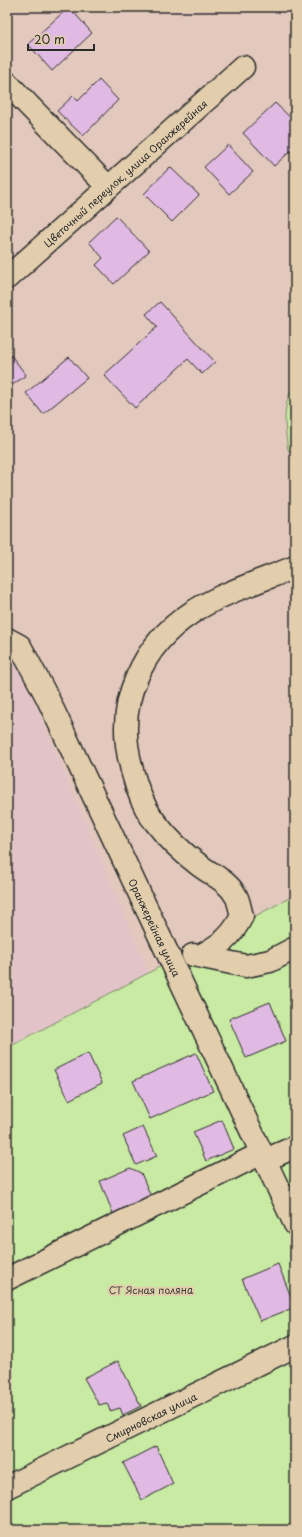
<svg xmlns="http://www.w3.org/2000/svg" width="302" height="1537" viewBox="0 0 302 1537" font-family="'Playpen Sans',sans-serif">
<style>
.built{fill:#e2c4c8}
.green{fill:#c8eaa3;stroke:#7a8a67}
.building{fill:#e1bae3;stroke:#2b2b2b}
.lines{fill:none;stroke-linecap:round;stroke-linejoin:round}
.minor-casing{stroke:#2b2b2b;stroke-width:25}
.minor{stroke:#e2cead;stroke-width:22}
.labels{text-anchor:middle;dominant-baseline:central;stroke-width:4;stroke-linejoin:round;paint-order:stroke}
.street-label{font-size:10px;fill:#2b2b2b;stroke:#e2cead}
.park-label{font-size:10px;fill:#3b3e37;stroke:#e2cead}
</style>
<rect width="100%" height="100%" fill="#e2c8bd"/>
<filter id="ink" filterUnits="userSpaceOnUse"><feTurbulence type="fractalNoise" baseFrequency=".025" numOctaves="2"/><feDisplacementMap in="SourceGraphic" scale="8" xChannelSelector="R" yChannelSelector="G"/><feConvolveMatrix kernelMatrix="1 2 1 2 8 2 1 2 1" color-interpolation-filters="sRGB"/></filter>
<g filter="url(#ink)">
<path class="built" d="M7 654 16 658 149 973 7 1048Z"/>
<path class="green" d="M295 385V453L288 450C285 428 281 404 295 385Z
M295 895V1530H7V1048Z"/>
<path class="building" d="M69 7 92 33 52 71 28 44Z
M99 80 118 100 83 136 57 111 73 96 78 101Z
M275 103 295 122V147L274 166 243 133Z
M228 145 253 172 229 194 204 167Z
M170 167 199 195 172 222 144 194Z
M116 216 149 251 114 284 96 265 103 258 89 242Z
M160 302 215 362 202 374 188 359 135 408 104 375 157 327 146 314Z
M7 350 26 375 7 389Z
M69 357 87 378 43 414 26 393Z
M270 1002 286 1041 246 1058 229 1019Z
M88 1053 102 1083 69 1100 54 1070Z
M196 1053 213 1091 150 1119 133 1081Z
M222 1120 234 1149 206 1161 193 1132Z
M143 1127 157 1156 136 1165 123 1136Z
M130 1168 141 1173 152 1199 114 1216 100 1181Z
M278 1264 295 1307 260 1321 242 1279Z
M118 1361 141 1406 123 1415 120 1408 110 1411 107 1403 99 1405 84 1378Z
M156 1446 173 1484 142 1500 123 1463Z"/>
<g class="lines">
<defs>
<g id="minor">
<path d="M7 83 108 187"/>
<path id="s1" d="M7 278 243 67"/>
<path id="s2" d="M7 639 20 646 47 697 295 1224"/>
<path d="M193 955 246 966 270 961 295 948"/>
<path d="M200 956C221 944 231 938 242 916 240 910 239 901 236 896 228 881 212 875 199 865 183 853 168 839 156 823 140 805 130 768 127 745 124 721 127 699 137 677 166 608 231 593 295 567"/>
<path d="M265 1160 295 1147"/>
<path d="M7 1279 262 1153"/>
<path id="s3" d="M7 1487 295 1346"/>
</g>
</defs>
<use href="#minor" class="minor-casing"/>
<use href="#minor" class="minor"/>
</g>
</g>
<g class="labels">
<g class="street-label">
<text stroke="none"><textPath href="#s1" startOffset="158">Цветочный переулок, улица Оранжерейная</textPath></text>
<text stroke="none"><textPath href="#s2" startOffset="327">Оранжерейная улица</textPath></text>
<text stroke="none"><textPath href="#s3" startOffset="160">Смирновская улица</textPath></text>
</g>
<g class="park-label">
<text x="151" y="1289">СТ Ясная поляна</text>
</g>
</g>
<rect width="302" height="1537" fill="none" stroke="#e2cead" stroke-width="24"/>
<rect x="12" y="12" width="278" height="1513" fill="none" stroke="#2b2b2b" stroke-width="1.5" filter="url(#ink)"/>
<path d="M28 44v6h66v-6" fill="none" stroke="#2b2b2b" stroke-width="2"/>
<text x="34" y="44" font-size="12" fill="#2b2b2b" stroke="#e2cead" stroke-width="3" paint-order="stroke">20 m</text>
</svg>
